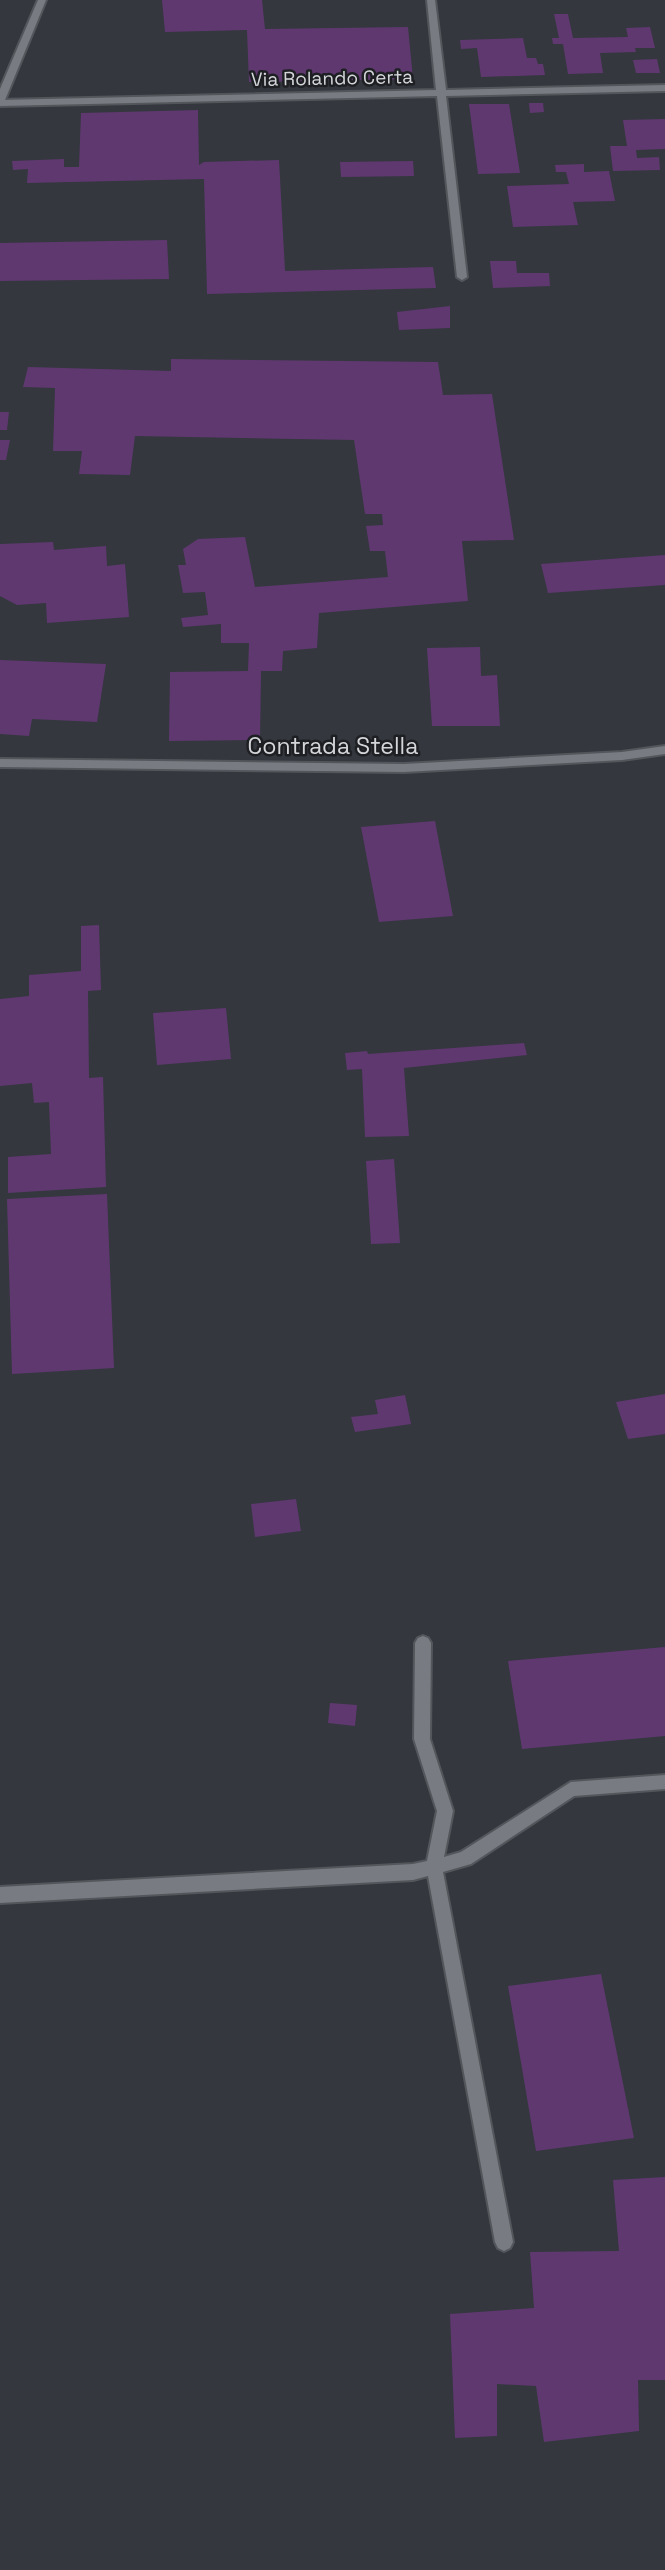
<svg xmlns="http://www.w3.org/2000/svg" width="665" height="2570" viewBox="0 0 665 2570" font-family="'Space Grotesk',sans-serif">
<style>
.building{fill:#5f3870}
.lines{fill:none;stroke-linecap:round;stroke-linejoin:round}
.service-casing{stroke:#53565b;stroke-width:4}
.minor-casing{stroke:#53565b;stroke-width:4}
.tertiary-casing{stroke:#53565b;stroke-width:4}
.service{fill:#787b82;fill-rule:evenodd}
.minor{fill:#787b82;fill-rule:evenodd}
.tertiary{fill:#787b82;fill-rule:evenodd}
.labels{text-anchor:middle;dominant-baseline:central;stroke-width:5;stroke-linejoin:round;paint-order:stroke}
.far-street-label{font-size:19px;fill:#d4d6da;stroke:#1d1f22}
.street-label{font-size:23px;fill:#d4d6da;stroke:#1d1f22}
</style>
<rect width="100%" height="100%" fill="#34373e"/>
<path class="building" d="M162 0H262L265 29 408 27 413 79 249 82 247 30 165 32Z
M554 14H568L573 38 628 37 626 28 650 27 655 48H635L636 52 600 53 603 73 568 74 563 44H553L552 38H559Z
M523 38 527 58H536L538 64H543L545 75 481 77 477 48 461 49 460 40Z
M657 59 660 73H636L633 60Z
M529 103H543L544 112 530 113Z
M469 104H509L520 173 478 174Z
M198 110 199 165 204 162 279 160 285 271 433 267 436 288 207 294 204 179 27 183 28 169 13 170 12 161 64 159V167H79L81 113Z
M665 119V149L636 150 637 158 659 157 660 170 613 171 610 146H627L623 120Z
M413 161 414 176 341 177 340 162Z
M584 164V172L609 171 615 201 573 202 578 225 513 227 507 186 569 184 566 172H556L555 165Z
M167 240 169 279 0 281V243Z
M490 261H516L517 273H549L550 286 493 288Z
M450 306V328L399 330 397 312Z
M171 359 438 362 443 395 492 394 514 540 462 541 468 601 319 613 317 648 283 651 282 671H261L260 740 169 741 170 672 248 671 249 643H221V624L183 627 181 618 208 615 205 592 183 593 178 565H186L183 549 198 539 245 537 255 587 388 577 385 551H370L366 526 383 525 382 514H365L354 440 135 436 130 475 79 474 82 451H53L55 388 23 387 28 367 171 371Z
M0 412H9L7 430H0Z
M0 440H10L6 460H0Z
M53 542 54 550 106 546 107 566 125 564 129 617 47 623 46 603 17 605 0 596V544Z
M665 555V585L548 593 541 564Z
M480 647 481 676 497 675 500 726H432L427 648Z
M0 660 106 664 97 722 32 719 29 736 0 734Z
M435 821 453 916 379 922 361 827Z
M99 925 101 990 88 991 89 1078 103 1077 106 1187 8 1193V1157L51 1154 49 1102 34 1103 32 1083 0 1086V999L29 996V975L81 971V926Z
M226 1008 231 1059 157 1065 153 1013Z
M524 1043 527 1055 404 1068 409 1136 365 1137 362 1069 347 1070 345 1053 367 1051 368 1054Z
M394 1159 400 1243 371 1244 366 1161Z
M107 1194 114 1368 12 1374 7 1199Z
M665 1394V1434L628 1439 616 1402Z
M405 1395 411 1424 355 1432 351 1417 378 1414 375 1400Z
M296 1499 301 1531 255 1537 251 1504Z
M665 1647V1736L522 1749 508 1661Z
M330 1703 357 1705 355 1726 328 1723Z
M601 1974 634 2138 536 2151 508 1986Z
M665 2177V2380H638L639 2431 544 2442 536 2386 497 2384V2436L455 2438 450 2314 534 2308 530 2252 619 2251 613 2180Z"/>
<g class="lines">
<defs>
<path id="service" d="M423 1636 428 1638 431 1643 430 1739 453 1811 444 1857 461 1852 571 1782 665 1775V1789L574 1796 471 1864 443 1872 513 2242 510 2248 504 2251 498 2248 495 2242 428 1876 413 1880 0 1903V1887L413 1864 427 1861 437 1811 414 1739 415 1643 418 1638Z"/>
<path id="minor" d="M427 0H435L446 90 665 85V91L446 96 467 277 462 280 457 277 437 96 0 106V100L436 90Z
M665 746V754L622 760 404 772 0 767V759L404 764 622 752Z"/>
<path id="tertiary" d="M38 0H46L5 100 0 103V89Z"/>
</defs>
<use href="#service" class="service-casing"/>
<use href="#minor" class="minor-casing"/>
<use href="#tertiary" class="tertiary-casing"/>
<use href="#service" class="service"/>
<use href="#minor" class="minor"/>
<use href="#tertiary" class="tertiary"/>
</g>
<g class="labels">
<g class="far-street-label">
<text transform="translate(332 78) rotate(-1)">Via Rolando Certa</text>
</g>
<g class="street-label">
<text x="333" y="746">Contrada Stella</text>
</g>
</g>
</svg>
